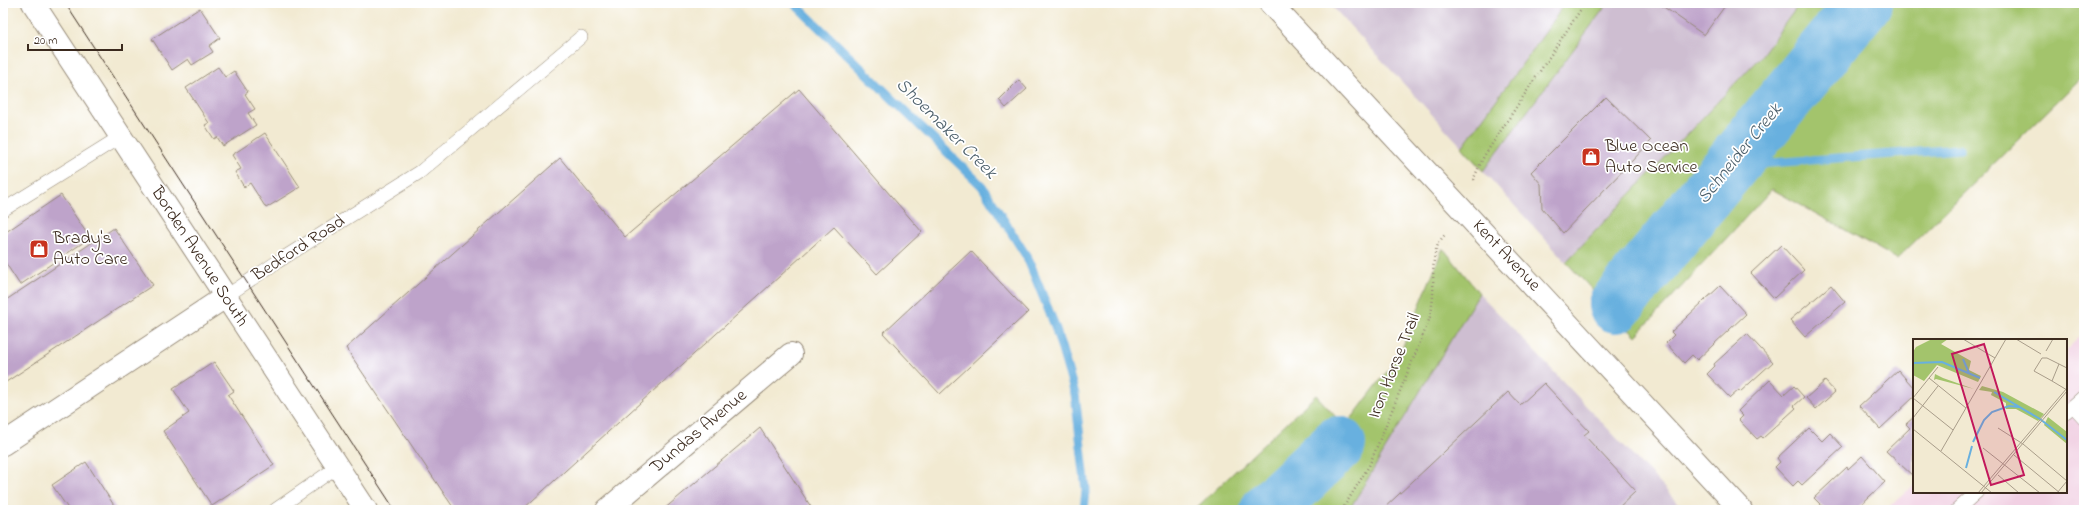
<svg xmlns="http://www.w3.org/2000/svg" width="2087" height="513" viewBox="0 0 2087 513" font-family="'Indie Flower',sans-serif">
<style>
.built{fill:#f1d0e3}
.industrial{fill:#cebed1}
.green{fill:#a3c46c;stroke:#6f7745}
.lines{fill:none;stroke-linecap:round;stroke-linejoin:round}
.stream{stroke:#68b0df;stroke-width:9}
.river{stroke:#68b0df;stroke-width:56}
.building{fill:#bea3ca}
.lane-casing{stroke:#968a78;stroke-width:14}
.street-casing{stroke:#968a78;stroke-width:24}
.path{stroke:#968a78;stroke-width:2.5;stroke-dasharray:1 3;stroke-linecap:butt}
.lane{stroke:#fff;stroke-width:13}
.street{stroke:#fff;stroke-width:22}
.tram{stroke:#3b2a1e;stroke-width:1}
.labels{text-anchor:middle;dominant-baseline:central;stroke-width:3.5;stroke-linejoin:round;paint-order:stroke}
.poi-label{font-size:18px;fill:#3b2a1e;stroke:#fff;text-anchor:start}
.street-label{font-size:18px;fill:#3b2a1e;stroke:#fff}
.water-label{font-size:19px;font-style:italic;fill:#4d606b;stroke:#fff}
.inset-river{fill:none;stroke:#68b0df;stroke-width:2}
.inset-road{fill:none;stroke:#a99d8a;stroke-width:1}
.view{fill:#c2185b;fill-opacity:0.15;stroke:#c2185b;stroke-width:2}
.inset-edge{fill:none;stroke:#3b2a1e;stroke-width:2}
</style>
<rect width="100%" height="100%" fill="#fff"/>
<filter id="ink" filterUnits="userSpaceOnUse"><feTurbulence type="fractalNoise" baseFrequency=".025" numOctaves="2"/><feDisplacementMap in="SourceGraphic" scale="8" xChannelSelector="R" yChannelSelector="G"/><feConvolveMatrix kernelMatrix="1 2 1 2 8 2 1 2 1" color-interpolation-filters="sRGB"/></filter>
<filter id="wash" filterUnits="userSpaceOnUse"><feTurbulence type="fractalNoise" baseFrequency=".012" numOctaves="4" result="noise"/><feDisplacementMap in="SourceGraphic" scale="16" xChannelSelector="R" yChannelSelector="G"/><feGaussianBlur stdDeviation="0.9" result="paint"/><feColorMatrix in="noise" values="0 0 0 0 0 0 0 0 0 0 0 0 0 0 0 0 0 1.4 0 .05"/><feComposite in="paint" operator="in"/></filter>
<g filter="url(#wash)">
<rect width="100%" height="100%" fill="#f2ead2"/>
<path class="built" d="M2084 333V510H1885L1914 485V492H2066V350Z"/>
<path class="industrial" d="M1329 3H1565L1547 30 1462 147Z
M1608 3H1800L1761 56 1566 262 1483 171Z
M1479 293 1685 510H1349Z"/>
<path class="green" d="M1565 3H1608L1483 171 1462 147 1547 30Z
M1800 3H2084V75L1897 259 1772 189 1636 336 1566 262 1761 56Z
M1443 248 1479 293 1349 510H1194L1316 395 1345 427 1399 356Z"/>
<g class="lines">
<path class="stream" d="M794 3 982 186 1027 257 1055 326 1075 394 1086 490 1084 510
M1731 166 1960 149"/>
<path class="river" d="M1616 305 1864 3
M1268 510 1338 444"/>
</g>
<g id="blocks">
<path class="building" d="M1658 3H1727L1704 35Z
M200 8 220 38 209 46 213 52 192 65 188 59 172 70 152 39Z
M218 67 225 77 234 71 248 92 245 94 255 109 248 113 256 125 223 146 217 137 214 139 205 125 209 123 186 88Z
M1019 80 1027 89 1006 108 999 100Z
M799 89 922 232 877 274 834 227 522 510H455L346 348 560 158 625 237Z
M1606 97 1651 141 1563 233 1542 208 1541 184 1531 172Z
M265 133 300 187 266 208 250 183 244 187 235 172 241 169 232 155Z
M61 195 90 238 20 285 3 259V234Z
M114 228 153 285 3 384V302Z
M1781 245 1804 270 1774 298 1751 273Z
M971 251 1028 312 940 394 883 333Z
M1831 285 1845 302 1805 337 1790 320Z
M1720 286 1746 314 1697 360 1692 355 1684 363 1666 343 1674 335 1671 332Z
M1747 334 1773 362 1740 392 1739 390 1730 398 1707 374 1715 366 1714 364Z
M214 362 234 391 228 395 274 465 212 506 163 431 189 413 173 389Z
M1898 370 1914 388V397L1880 429 1859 406Z
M1770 380 1784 395 1794 386 1804 397 1794 406 1796 408 1763 438 1761 436 1757 439 1739 420 1743 416 1738 411Z
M1825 381 1835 392 1816 409 1806 398Z
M1544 383 1589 431 1584 435 1636 491 1616 510H1382L1508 392 1520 405Z
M1914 417V475L1913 476 1886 451 1910 428 1906 424Z
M760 428 813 510H663Z
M1809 428 1822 441 1830 433 1843 447 1802 485 1798 481 1793 486 1775 467 1780 462 1777 458Z
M1862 456 1885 482 1855 510H1826L1814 498 1847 467 1848 469Z
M86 462 117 510H69L52 485Z"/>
</g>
</g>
<g filter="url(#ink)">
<use href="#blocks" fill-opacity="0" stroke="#968a78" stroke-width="1"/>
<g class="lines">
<defs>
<path id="lane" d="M3 210 120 137
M225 297 277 262 420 172 581 37
M2073 406 2084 418
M2066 412 2084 396
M275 510 337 467
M1957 510 1977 492"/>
<path id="street" d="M33 3 366 510
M1270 3 1741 510
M3 444 225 297
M607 510 791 354"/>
</defs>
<use href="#lane" class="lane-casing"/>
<use href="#street" class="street-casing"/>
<path class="path" d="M1473 180 1484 156 1585 3
M1342 510 1369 466 1428 323C1430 317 1432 311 1432 305 1436 283 1427 250 1446 234"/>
<use href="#lane" class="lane"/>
<use href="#street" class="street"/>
<path class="tram" d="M65 3 395 510"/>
</g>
</g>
<defs>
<symbol id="shop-square" viewBox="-11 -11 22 22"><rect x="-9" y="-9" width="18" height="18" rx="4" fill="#c8321e" stroke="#fff"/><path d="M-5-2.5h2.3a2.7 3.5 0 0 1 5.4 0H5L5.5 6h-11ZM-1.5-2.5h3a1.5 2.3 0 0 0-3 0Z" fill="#fff"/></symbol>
</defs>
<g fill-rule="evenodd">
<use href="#shop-square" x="1580" y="146" width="22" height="22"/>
<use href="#shop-square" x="28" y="238" width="22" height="22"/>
</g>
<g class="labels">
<g class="poi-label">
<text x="1605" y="147">Blue Ocean<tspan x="1605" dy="21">Auto Service</tspan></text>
<text x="53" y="239">Brady's<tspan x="53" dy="21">Auto Care</tspan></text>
</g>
<g class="street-label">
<text transform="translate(299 249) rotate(-33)">Bedford Road</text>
<text transform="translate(1506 256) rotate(47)">Kent Avenue</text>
<text transform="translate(199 257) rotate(57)">Borden Avenue South</text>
<text transform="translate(1395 366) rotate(-68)">Iron Horse Trail</text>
<text transform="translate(699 432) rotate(-40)">Dundas Avenue</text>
</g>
<g class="water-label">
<text transform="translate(946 129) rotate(45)">Shoemaker Creek</text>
<text transform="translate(1740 154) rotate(-51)">Schneider Creek</text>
</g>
</g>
<g transform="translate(1913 339)">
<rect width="154" height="154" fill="#f2ead2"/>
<path d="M19 0H35L28 5 58 22 56 31 68 37 65 43 24 26 11 42 0 36V13L3 8ZM22 35 30 39 61 50 23 40 21 41ZM69 47 90 53 131 75 125 82 103 70H93V64L78 56 79 53 66 51ZM135 78 154 93V105L131 86Z" fill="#a3c46c"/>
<path class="inset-river" d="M50 20 56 34M0 24 29 23 67 39M81 53 127 80 154 101M60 103 71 81 79 73 96 67 106 68M53 129 59 107"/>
<path class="inset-road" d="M50 0 82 19M103 0 128 15M133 12 140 0M146 25 139 42 121 32 129 19H134L154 29M16 39 53 69M139 42 154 51M0 59 40 91M0 59 25 28M0 79 25 47M85 89 110 105 154 142M0 90 79 154M70 109 127 154M28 112 93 0M101 116 147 154M85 136 106 154M65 154 154 49M68 154 154 52M144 154 154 142"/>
<path class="view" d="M71 5 111 136 78 146 39 15Z"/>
<rect width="154" height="154" class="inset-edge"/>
</g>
<rect width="2087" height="513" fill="none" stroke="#fff" stroke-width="16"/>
<path d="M28 44v6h94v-6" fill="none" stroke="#3b2a1e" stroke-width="2"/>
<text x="34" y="44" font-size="12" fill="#3b2a1e" stroke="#ffffff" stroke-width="3" paint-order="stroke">20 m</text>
</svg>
